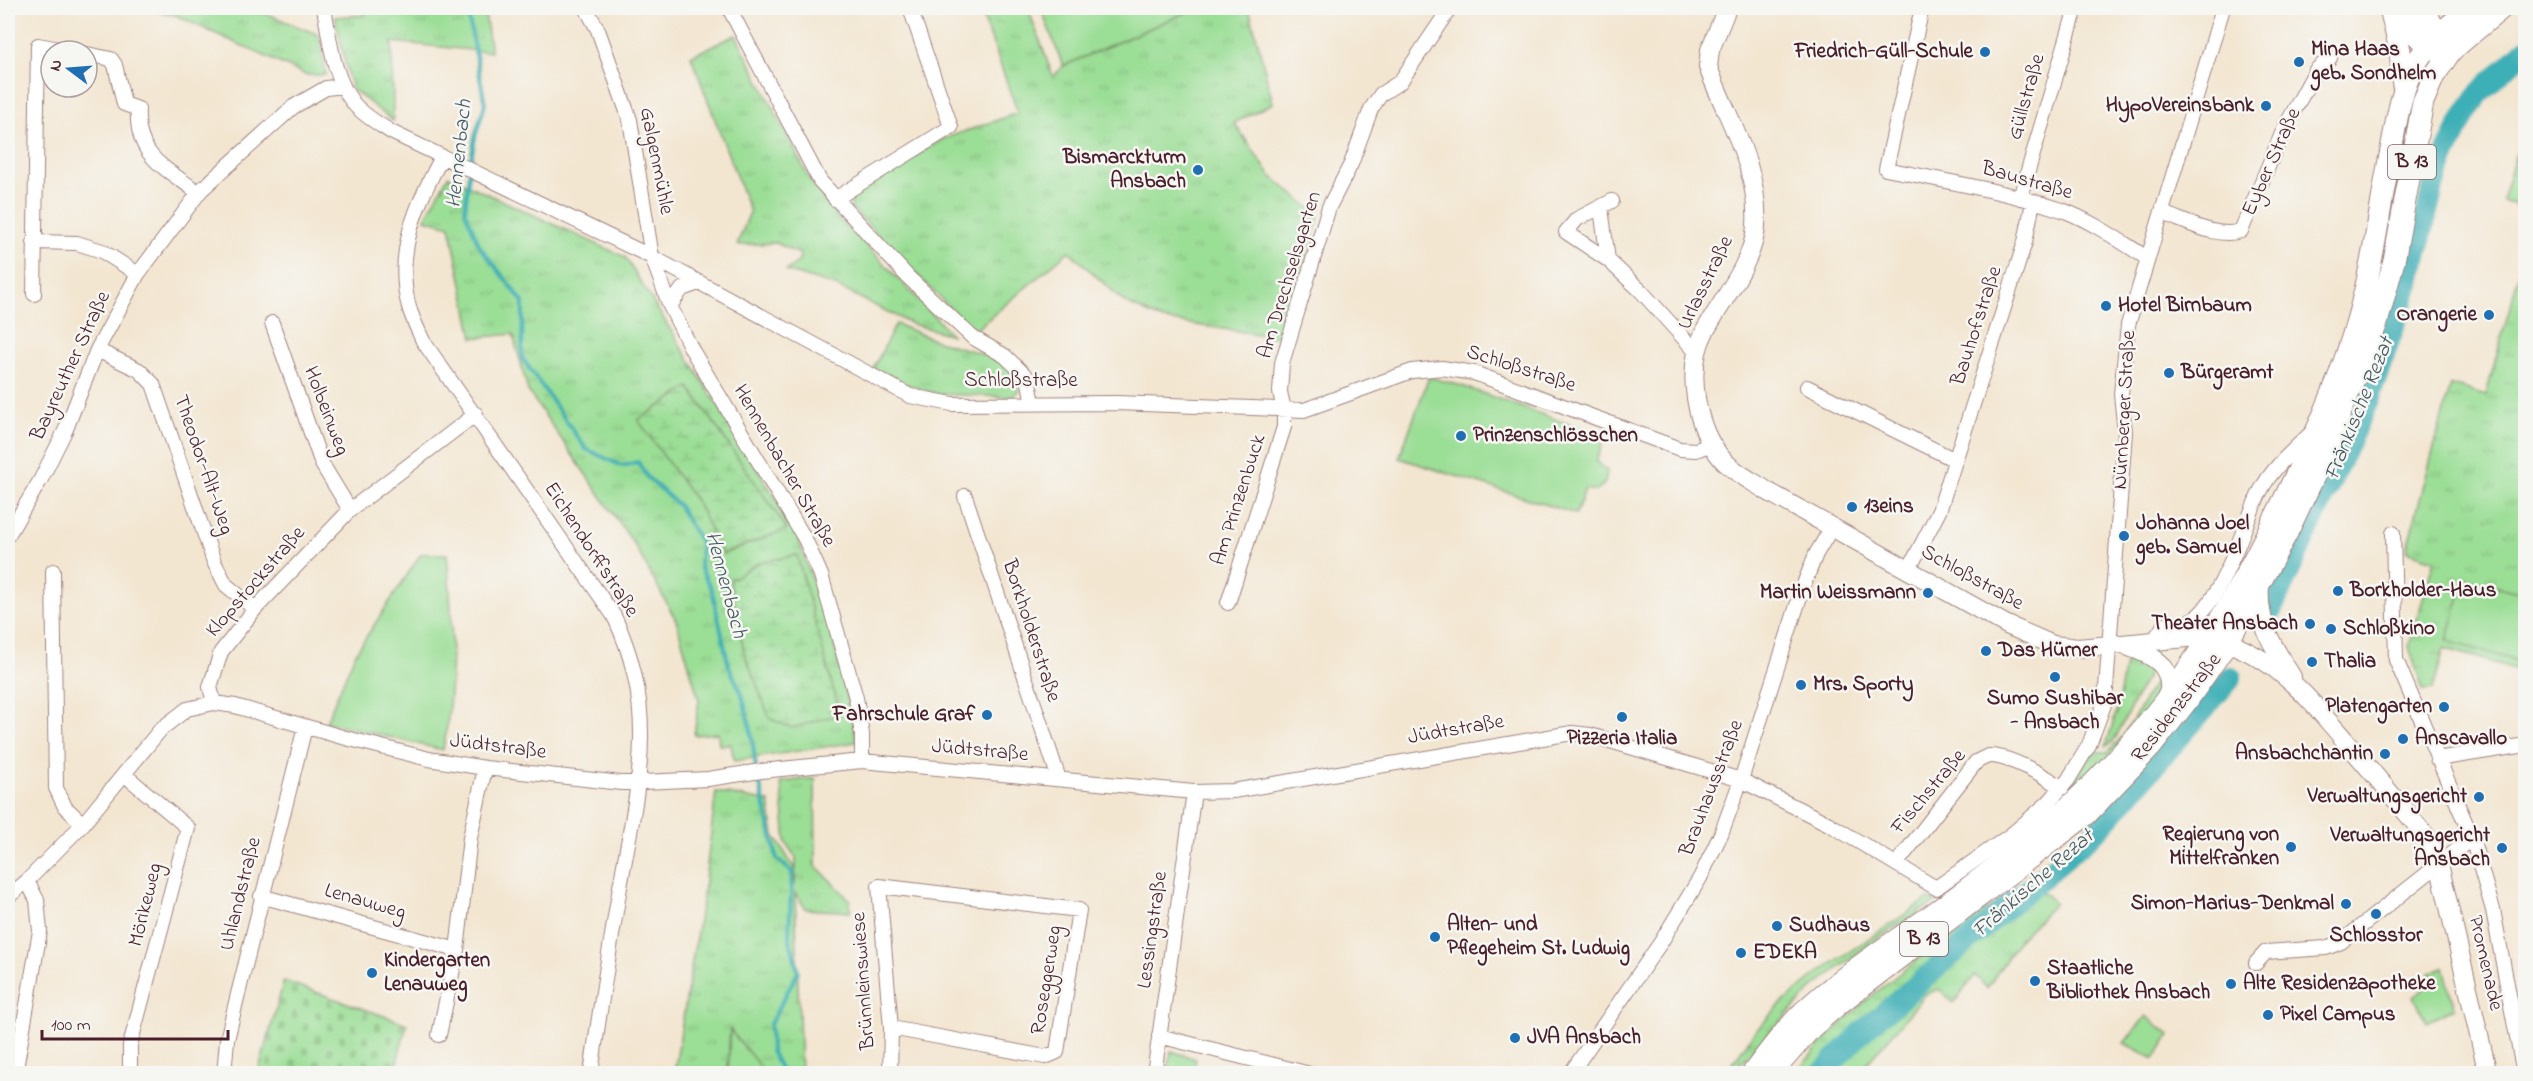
<svg xmlns="http://www.w3.org/2000/svg" width="2533" height="1081" viewBox="0 0 2533 1081" font-family="'Indie Flower',sans-serif">
<style>
.grass{fill:url(#grass-tufts);stroke:#727e60;stroke-width:1.5}
.wetland{fill:url(#wetland-marsh);stroke:#727e60;stroke-width:1.5}
.cemetery{fill:url(#cemetery-stones);stroke:#727e60;stroke-width:1.5}
.garden{fill:#9bde96;stroke:#727e60;stroke-width:1.5}
.lines{fill:none;stroke-linecap:round;stroke-linejoin:round}
.stream{stroke:#3eafb6;stroke-width:4}
.river{stroke:#3eafb6;stroke-width:22}
.street-casing{stroke:#9e827e;stroke-width:16}
.secondary-casing{stroke:#9e827e;stroke-width:20}
.primary-casing{stroke:#9e827e;stroke-width:23}
.street{stroke:#fff;stroke-width:14}
.secondary{stroke:#fff;stroke-width:18}
.primary{stroke:#fff;stroke-width:21}
.poi-dot{fill:#1f6fb2;stroke:#f6f6f2;stroke-width:2}
.labels{text-anchor:middle;dominant-baseline:central;stroke-width:5;stroke-linejoin:round;paint-order:stroke}
.shield{fill:#f6f6f2;stroke:#7e6067;stroke-width:1.5}
.shield-label{font-size:20px;font-weight:bold;fill:#4a1f2b}
.poi-label{font-size:21px;font-weight:bold;fill:#4a1f2b;stroke:#f6f6f2;text-anchor:start}
.street-label{font-size:21px;fill:#4a1f2b;stroke:#f6f6f2}
.water-label{font-size:22px;font-style:italic;fill:#455963;stroke:#f6f6f2}
</style>
<defs>
<pattern id="grass-tufts" width="24" height="20" patternUnits="userSpaceOnUse" patternTransform="scale(1.5)"><rect width="24" height="20" fill="#9bde96"/><path d="M3 7l-1-3M5 7V3M7 7l1-3M15 17l-1-3M17 17v-4M19 17l1-3" fill="none" stroke="#87be81"/></pattern>
<pattern id="wetland-marsh" width="20" height="14" patternUnits="userSpaceOnUse" patternTransform="scale(1.5)"><rect width="20" height="14" fill="#9bde96"/><path d="M1 5h8M5 5V1M11 12h8M15 12V8" fill="none" stroke="#87be81"/></pattern>
<pattern id="cemetery-stones" width="16" height="16" patternUnits="userSpaceOnUse" patternTransform="scale(1.5)"><rect width="16" height="16" fill="#9bde96"/><path d="M2 7V4a2 2 0 0 1 4 0v3zM10 15v-3a2 2 0 0 1 4 0v3z" fill="#87be81"/></pattern>
</defs>
<rect width="100%" height="100%" fill="#f6f6f2"/>
<filter id="ink" filterUnits="userSpaceOnUse"><feTurbulence type="fractalNoise" baseFrequency=".0167" numOctaves="2"/><feDisplacementMap in="SourceGraphic" scale="12" xChannelSelector="R" yChannelSelector="G"/><feConvolveMatrix kernelMatrix="1 2 1 2 8 2 1 2 1" color-interpolation-filters="sRGB"/></filter>
<filter id="wash" filterUnits="userSpaceOnUse"><feTurbulence type="fractalNoise" baseFrequency=".008" numOctaves="4" result="noise"/><feDisplacementMap in="SourceGraphic" scale="24" xChannelSelector="R" yChannelSelector="G"/><feGaussianBlur stdDeviation="1.35" result="paint"/><feColorMatrix in="noise" values="0 0 0 0 0 0 0 0 0 0 0 0 0 0 0 0 0 1.4 0 .05"/><feComposite in="paint" operator="in"/></filter>
<g filter="url(#wash)">
<rect width="100%" height="100%" fill="#f3e6d1"/>
<path class="grass" d="M140 8H252L319 35 326 75H306L175 15Z
M365 8H484L491 52 392 42 393 121 351 88 335 17 365 15Z
M980 8H1028L1053 77 1063 66 1196 8H1249L1273 103 1234 123 1271 176 1319 216 1284 338 1163 320 1124 302 1069 251 973 332 850 206 854 194 943 139 1018 113Z
M736 35 810 180C821 197 833 214 848 229H851L952 335 912 324 836 286 786 271 799 261 800 254 776 243 737 245 750 212 691 56Z
M2525 122 2526 208H2525L2502 201Z
M448 176 625 257 794 527 833 640 857 742 734 761 731 744 719 745 718 733 694 735 699 700 676 620 634 544 528 391 513 334 473 338 450 226 425 219Z
M2525 252V672L2444 648 2433 689 2423 690 2409 647 2434 560 2406 551 2451 385 2486 395Z
M896 324C909 329 922 335 935 340 961 349 1008 356 1022 381L1019 390 1013 397 937 394 898 382 873 369Z
M2138 660 2150 665V670L2117 735 2112 743 2106 746 2117 710 2125 663Z
M2158 676H2163L2164 686 2161 695C2103 774 2026 835 1948 894L1945 890C1961 883 1974 871 1987 861 2028 830 2066 801 2090 755L2093 752H2108L2124 735Z
M815 778 816 866 850 900V912L806 909 795 893 801 1073H764L730 1030 728 1073 674 1074 704 889 716 792 769 802 774 835 794 868 795 886 796 858 786 843 781 782Z
M2029 879 2055 903 2019 940 1987 988 1975 975 1954 1003 1939 989 1926 994 1859 1073H1796C1859 994 1948 938 2029 879Z
M1928 899 1937 901 1878 938 1815 986 1731 1073 1725 1074 1753 1034 1780 1005 1825 968Z
M1171 1051 1196 1059 1193 1073H1168Z"/>
<path class="wetland" d="M689 387 787 529 723 554 697 503 638 420Z
M797 555 840 714 792 728 770 719 744 652 730 580 758 563Z"/>
<path class="cemetery" d="M284 981 407 1024 394 1073H258Z"/>
<path class="garden" d="M1041 8H1196L1063 66Z
M1429 377 1462 386 1605 437 1596 462 1607 471 1605 483 1596 491 1585 489 1576 514 1399 458Z
M421 554H447C453 617 455 687 443 750L326 722 355 654Z
M2465 578 2525 594V663L2447 641Z
M2444 967 2455 1008 2426 1022 2414 996 2424 989 2430 973Z
M2146 1016 2170 1035 2154 1059 2124 1043Z
M730 1030 763 1070 764 1073H728Z"/>
<g class="lines">
<path class="stream" d="M467 8 485 104 475 137 470 165
M469 172 465 211 480 247 523 302 522 358 586 449 622 466 638 462 647 477 678 505 701 543 700 567 712 590 729 667 742 694 751 731 756 768
M758 776 777 859 792 872 789 936 798 972 770 1024 771 1051 783 1074"/>
<path class="river" d="M2270 613 2367 403 2410 281 2434 183 2446 154 2465 115 2480 92 2526 49
M1821 1074 1864 1030 2100 828 2231 678"/>
</g>
</g>
<g filter="url(#ink)">
<g class="lines">
<defs>
<path id="street" d="M324 8C330 41 333 77 354 104 363 115 379 124 391 132L652 257 910 396 952 404 1116 403 1304 410 1412 371 1442 368 1474 373 1680 449 1696 450 1712 444
M586 8 598 30 630 120 652 257 670 306 692 350 805 539 821 575 856 698 862 734V761
M729 8 820 181 908 277 972 337 1005 356 1028 378 1033 403
M1922 8 1886 169C1945 181 2005 191 2062 210 2092 221 2120 241 2147 258
M87 54 111 59 115 65 124 104 138 109C135 157 166 168 199 193
M442 157C417 203 394 253 409 307 412 318 418 330 423 341L614 616C661 714 636 793 619 893 609 953 599 1013 591 1074
M2020 198 2076 8
M835 199 951 127 910 8
M1612 201 1577 219 1566 232 1608 260 1641 291 1698 354
M1601 208 1608 260
M2162 213C2186 221 2216 239 2241 231L2284 129 2316 70 2330 58
M34 242 77 243 102 251 138 274
M34 294 38 45 70 51
M670 306 682 289 699 283
M272 323 322 464 350 510
M97 350 139 370 153 384 214 562 226 585 255 609
M1807 387 1955 460
M965 496 1059 779
M8 535 41 479 66 429 97 350 138 274 201 190 293 107 326 88 343 86
M1909 569 1939 511 2025 242 2033 202
M53 571 56 788 65 807 83 824
M1228 603 1284 427V410L1280 392 1282 363 1329 207 1351 164 1371 109 1381 94 1400 82 1450 8
M2152 643 2165 624C2174 623 2185 625 2192 620 2221 604 2245 521 2261 490 2273 467 2292 452 2310 434
M214 703 210 687 221 652 255 609 350 510 476 414
M2437 759 2526 745
M125 775 188 828 130 1045V1074
M2472 838 2493 910 2524 1074
M1897 863 1976 762C1980 760 1985 757 1989 756 2007 755 2048 777 2062 788
M261 896 457 950
M8 897 27 881 83 824 161 729 187 709 214 703 235 706 342 737 429 759 485 768 621 783 708 779 761 771 862 761 1194 792 1233 791 1572 733 1590 735 1741 780 1829 824 1936 888 2012 834 2048 803 2068 780 2089 745 2105 702 2125 432 2121 394 2128 325 2223 8
M2256 963 2266 952 2326 948 2341 942 2472 838 2396 660 2393 533
M439 1035 457 950 470 838 485 768
M1159 1036 1310 1074
M15 1074 40 931 37 900 27 881
M224 1074 227 1040 236 1002 305 727
M890 1074 891 1028 879 886 1079 910 1057 1052 1045 1057 891 1028
M1154 1074 1194 792
M1570 1074 1661 942 1700 878 1721 834 1741 780 1804 584 1816 554 1832 527"/>
<path id="secondary" d="M1727 8 1710 50 1708 67C1727 119 1760 168 1756 226 1754 261 1722 300 1705 331 1685 368 1695 429 1723 460 1735 473 1752 481 1767 491L2007 625 2053 645 2078 648 2209 636C2276 656 2305 694 2348 744 2375 775 2400 805 2426 836L2439 864 2488 1074
M2260 584C2257 624 2272 644 2292 677
M2129 647C2155 656 2174 666 2168 697"/>
<path id="primary" d="M2390 8 2400 50 2403 86
M2403 8C2408 26 2420 46 2440 50
M2423 8 2441 40 2442 48
M1752 1074C1768 1052 1784 1031 1803 1012 1839 978 1881 951 1920 923 1959 896 1996 867 2032 838 2128 762 2203 659 2258 551 2295 478 2334 402 2356 324 2372 270 2379 214 2389 160 2396 127 2399 92 2416 63 2430 40 2450 23 2473 8
M1771 1074 1811 1028 1840 1003 2086 815 2151 747 2187 701 2228 642 2287 533 2319 466 2377 323 2394 261 2423 102 2434 76 2451 51 2502 8"/>
</defs>
<use href="#street" class="street-casing"/>
<use href="#secondary" class="secondary-casing"/>
<use href="#primary" class="primary-casing"/>
<use href="#street" class="street"/>
<use href="#secondary" class="secondary"/>
<use href="#primary" class="primary"/>
</g>
</g>
<g class="poi-dot">
<circle cx="1985" cy="52" r="6"/>
<circle cx="2299" cy="62" r="6"/>
<circle cx="2266" cy="106" r="6"/>
<circle cx="1198" cy="170" r="6"/>
<circle cx="2106" cy="306" r="6"/>
<circle cx="2489" cy="315" r="6"/>
<circle cx="2169" cy="373" r="6"/>
<circle cx="1461" cy="436" r="6"/>
<circle cx="1852" cy="507" r="6"/>
<circle cx="2124" cy="536" r="6"/>
<circle cx="2338" cy="591" r="6"/>
<circle cx="1928" cy="593" r="6"/>
<circle cx="2310" cy="624" r="6"/>
<circle cx="2331" cy="629" r="6"/>
<circle cx="1986" cy="651" r="6"/>
<circle cx="2312" cy="662" r="6"/>
<circle cx="2055" cy="677" r="6"/>
<circle cx="1801" cy="685" r="6"/>
<circle cx="2444" cy="707" r="6"/>
<circle cx="987" cy="715" r="6"/>
<circle cx="1622" cy="717" r="6"/>
<circle cx="2403" cy="739" r="6"/>
<circle cx="2385" cy="754" r="6"/>
<circle cx="2479" cy="797" r="6"/>
<circle cx="2291" cy="847" r="6"/>
<circle cx="2502" cy="848" r="6"/>
<circle cx="2346" cy="904" r="6"/>
<circle cx="2376" cy="914" r="6"/>
<circle cx="1777" cy="926" r="6"/>
<circle cx="1435" cy="937" r="6"/>
<circle cx="1741" cy="953" r="6"/>
<circle cx="372" cy="973" r="6"/>
<circle cx="2035" cy="981" r="6"/>
<circle cx="2231" cy="984" r="6"/>
<circle cx="2268" cy="1015" r="6"/>
<circle cx="1515" cy="1038" r="6"/>
</g>
<g class="labels">
<g class="shield">
<rect x="2388" y="145" width="48" height="34" rx="4.5"/>
<rect x="1900" y="922" width="48" height="34" rx="4.5"/>
</g>
<g class="shield-label">
<text x="2412" y="162">B 13</text>
<text x="1924" y="939">B 13</text>
</g>
<g class="poi-label">
<text x="2311" y="50">Mina Haas<tspan x="2311" dy="24">geb. Sondhelm</tspan></text>
<text x="1973" y="52" text-anchor="end">Friedrich-Güll-Schule</text>
<text x="2254" y="106" text-anchor="end">HypoVereinsbank</text>
<text x="1186" y="158" text-anchor="end">Bismarckturm<tspan x="1186" dy="24">Ansbach</tspan></text>
<text x="2118" y="306">Hotel Birnbaum</text>
<text x="2477" y="315" text-anchor="end">Orangerie</text>
<text x="2181" y="373">Bürgeramt</text>
<text x="1473" y="436">Prinzenschlösschen</text>
<text x="1864" y="507">13eins</text>
<text x="2136" y="524">Johanna Joel<tspan x="2136" dy="24">geb. Samuel</tspan></text>
<text x="2350" y="591">Borkholder-Haus</text>
<text x="1916" y="593" text-anchor="end">Martin Weissmann</text>
<text x="2298" y="624" text-anchor="end">Theater Ansbach</text>
<text x="2343" y="629">Schloßkino</text>
<text x="1998" y="651">Das Hürner</text>
<text x="2324" y="662">Thalia</text>
<text x="1813" y="685">Mrs. Sporty</text>
<text x="2055" y="699" text-anchor="middle">Sumo Sushibar<tspan x="2055" dy="24">- Ansbach</tspan></text>
<text x="2432" y="707" text-anchor="end">Platengarten</text>
<text x="975" y="715" text-anchor="end">Fahrschule Graf</text>
<text x="1622" y="739" text-anchor="middle">Pizzeria Italia</text>
<text x="2415" y="739">Anscavallo</text>
<text x="2373" y="754" text-anchor="end">Ansbachchantin</text>
<text x="2467" y="797" text-anchor="end">Verwaltungsgericht</text>
<text x="2279" y="835" text-anchor="end">Regierung von<tspan x="2279" dy="24">Mittelfranken</tspan></text>
<text x="2490" y="836" text-anchor="end">Verwaltungsgericht<tspan x="2490" dy="24">Ansbach</tspan></text>
<text x="2334" y="904" text-anchor="end">Simon-Marius-Denkmal</text>
<text x="1447" y="925">Alten- und<tspan x="1447" dy="24">Pflegeheim St. Ludwig</tspan></text>
<text x="1789" y="926">Sudhaus</text>
<text x="2376" y="936" text-anchor="middle">Schlosstor</text>
<text x="1753" y="953">EDEKA</text>
<text x="384" y="961">Kindergarten<tspan x="384" dy="24">Lenauweg</tspan></text>
<text x="2047" y="969">Staatliche<tspan x="2047" dy="24">Bibliothek Ansbach</tspan></text>
<text x="2243" y="984">Alte Residenzapotheke</text>
<text x="2280" y="1015">Pixel Campus</text>
<text x="1527" y="1038">JVA Ansbach</text>
</g>
<g class="street-label">
<text transform="translate(2027 97) rotate(-74)">Güllstraße</text>
<text transform="translate(656 161) rotate(79)">Galgenmühle</text>
<text transform="translate(2272 162) rotate(-66)">Eyber Straße</text>
<text transform="translate(2027 181) rotate(16)">Baustraße</text>
<text transform="translate(1290 275) rotate(-73)">Am Drechselsgarten</text>
<text transform="translate(1706 283) rotate(-64)">Urlasstraße</text>
<text transform="translate(1977 326) rotate(-72)">Bauhofstraße</text>
<text transform="translate(71 366) rotate(-65)">Bayreuther Straße</text>
<text transform="translate(1521 369) rotate(18)">Schloßstraße</text>
<text x="1021" y="381">Schloßstraße</text>
<text transform="translate(2125 410) rotate(-87)">Nürnberger Straße</text>
<text transform="translate(326 411) rotate(69)">Holbeinweg</text>
<text transform="translate(203 465) rotate(71)">Theodor-Alt-Weg</text>
<text transform="translate(784 466) rotate(60)">Hennenbacher Straße</text>
<text transform="translate(1239 500) rotate(-72)">Am Prinzenbuck</text>
<text transform="translate(591 550) rotate(57)">Eichendorffstraße</text>
<text transform="translate(1972 578) rotate(29)">Schloßstraße</text>
<text transform="translate(256 582) rotate(-49)">Klopstockstraße</text>
<text transform="translate(1031 631) rotate(72)">Borkholderstraße</text>
<text transform="translate(2177 708) rotate(-52)">Residenzstraße</text>
<text transform="translate(1456 730) rotate(-10)">Jüdtstraße</text>
<text transform="translate(498 747) rotate(7)">Jüdtstraße</text>
<text transform="translate(980 751) rotate(5)">Jüdtstraße</text>
<text transform="translate(1712 788) rotate(-69)">Brauhausstraße</text>
<text transform="translate(1929 792) rotate(-50)">Fischstraße</text>
<text transform="translate(241 894) rotate(-76)">Uhlandstraße</text>
<text transform="translate(365 902) rotate(16)">Lenauweg</text>
<text transform="translate(146 905) rotate(-76)">Mörikeweg</text>
<text transform="translate(1153 930) rotate(-82)">Lessingstraße</text>
<text transform="translate(2485 963) rotate(77)">Promenade</text>
<text transform="translate(1047 980) rotate(-81)">Roseggerweg</text>
<text transform="translate(864 981) rotate(-94)">Brünnleinswiese</text>
</g>
<g class="water-label">
<text transform="translate(460 154) rotate(-84)">Hennenbach</text>
<text transform="translate(2360 409) rotate(-68)">Fränkische Rezat</text>
<text transform="translate(725 585) rotate(75)">Hennenbach</text>
<text transform="translate(2034 884) rotate(-41)">Fränkische Rezat</text>
</g>
</g>
<rect width="2533" height="1081" fill="none" stroke="#f6f6f2" stroke-width="30"/>
<g transform="translate(69 69) rotate(286)"><circle r="28" fill="#f6f6f2" stroke="#b1a0a2" stroke-width="1.5"/>
<path d="M0-4.5L10 22L0 15L-10 22Z" fill="#1f6fb2"/>
<text y="-9" font-size="16" font-weight="bold" text-anchor="middle" fill="#4a1f2b">N</text>
</g>
<path d="M42 1030v9h186v-9" fill="none" stroke="#4a1f2b" stroke-width="3"/>
<text x="51" y="1030" font-size="18" fill="#4a1f2b" stroke="#f6f6f2" stroke-width="4.5" paint-order="stroke">100 m</text>
</svg>
